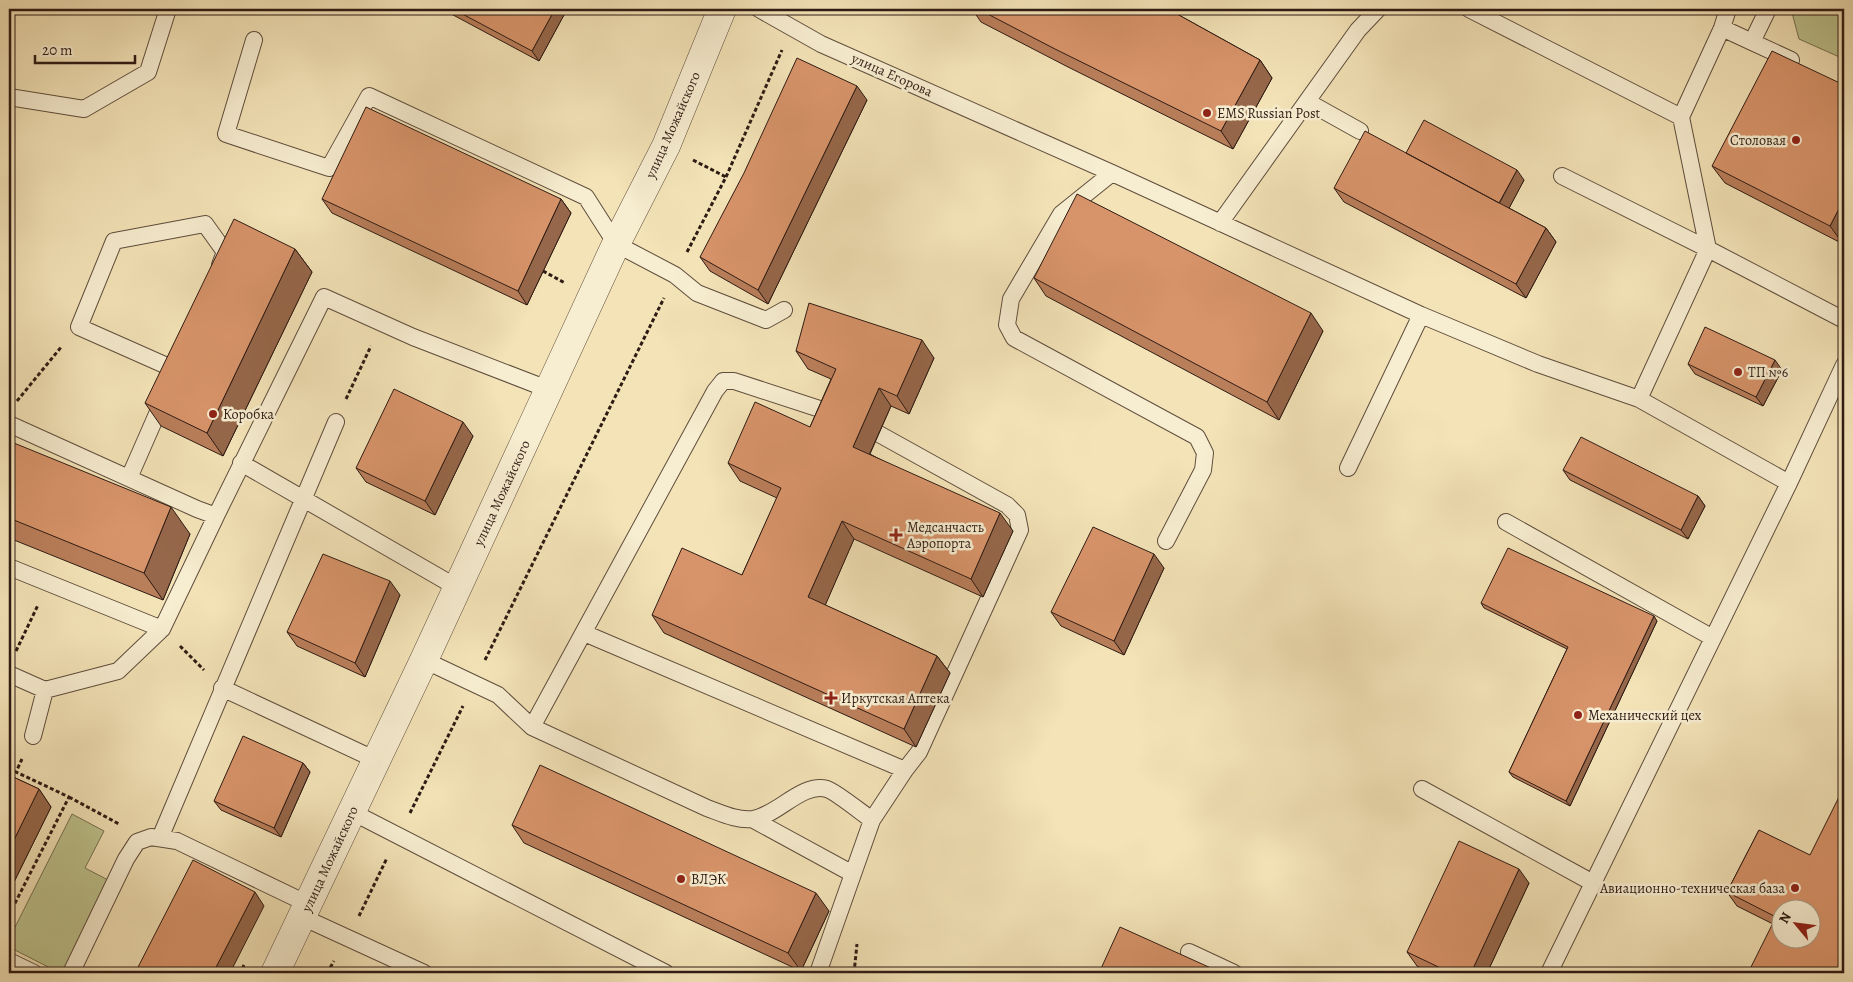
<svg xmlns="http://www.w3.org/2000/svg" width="1853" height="982" viewBox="0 0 1853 982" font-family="Alegreya,serif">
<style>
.green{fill:#bdc38d;stroke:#766f50}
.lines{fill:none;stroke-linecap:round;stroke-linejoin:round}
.service-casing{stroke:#5f4d3d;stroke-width:18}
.tertiary-casing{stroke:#5f4d3d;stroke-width:29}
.path{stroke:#2e1b14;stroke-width:3;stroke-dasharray:4 2.5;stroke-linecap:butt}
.service{stroke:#f7edd0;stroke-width:16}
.tertiary{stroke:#f7edd0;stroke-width:28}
.wall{fill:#b97e5a;stroke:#2e1b14}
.shaded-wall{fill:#96674a;stroke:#2e1b14}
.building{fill:#d79369;stroke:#2e1b14;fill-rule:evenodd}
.poi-dot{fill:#8f2418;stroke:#f7edd0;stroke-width:2}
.labels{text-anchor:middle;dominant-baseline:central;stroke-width:5;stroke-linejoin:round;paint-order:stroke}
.street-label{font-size:14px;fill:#2e1b14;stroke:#f7edd0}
.poi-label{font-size:14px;fill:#2e1b14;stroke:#f7edd0;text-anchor:start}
</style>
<rect width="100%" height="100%" fill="#f3e3b7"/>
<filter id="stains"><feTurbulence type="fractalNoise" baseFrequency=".004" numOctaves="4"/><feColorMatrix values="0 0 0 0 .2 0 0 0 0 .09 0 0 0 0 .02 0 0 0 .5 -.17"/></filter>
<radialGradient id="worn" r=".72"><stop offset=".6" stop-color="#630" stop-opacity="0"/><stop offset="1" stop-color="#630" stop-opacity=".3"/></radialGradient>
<path class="green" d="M1791 9H1844V59L1799 39Z
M72 814 104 831 85 868 110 881 64 970 58 972 9 947V939Z"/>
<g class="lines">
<defs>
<path id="service" d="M759 9 821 44 1112 173 1421 315 1538 364 1639 399 1789 483
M1469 9 1681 117
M1722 28 1752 42 1768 9
M254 40 226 134 329 168 369 96 586 197 616 244 675 275 697 293 766 320 784 310
M1752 42 1791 60
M9 97 84 109 148 72 168 9
M1308 102 1360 131
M1112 173 1061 214 1011 299 1007 325 1014 338 1197 437 1205 453 1203 470 1166 541
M1562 176 1708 249 1681 117 1722 28 1728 9
M1220 223 1358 30 1378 9
M176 370 79 327 114 241 205 224 225 252 220 265
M1639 399 1708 249 1844 320
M9 424 197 509 216 516 324 297 413 337 550 390
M241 463 458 588
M1348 468 1421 315
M129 478 164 398
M1506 522 1713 638
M9 567 162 629
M584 633 905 770
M424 660 498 695 532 727 707 808C721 813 737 821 753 819 778 815 802 782 827 789 836 792 862 813 872 820L905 770 919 752 1020 530 1017 515 1007 505 879 434
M9 674 45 690 33 736
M222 688 376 760
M45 690 118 671 162 629 216 516
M532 727 715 391 723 381H734L835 414
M1422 789 1593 883
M352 812 666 973
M752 819 853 874
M160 838 336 422
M302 917 424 973
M1189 952 1234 973
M9 961 34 973
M71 973 126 859 137 842 151 837 177 841 308 904
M818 973 872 820
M1549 973 1789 483 1844 365"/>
<path id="tertiary" d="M275 973 424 660 616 244 666 146 722 9"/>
</defs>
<use href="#service" class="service-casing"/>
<use href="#tertiary" class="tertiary-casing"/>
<path class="path" d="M693 160 726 177
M687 252 726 177 782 50
M543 271 565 283
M346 399 371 346
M17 401 62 346
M180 646 204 670
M16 651 38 605
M485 660 664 298
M9 769 16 772
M69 797 119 824
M410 813 463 706
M9 915 69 797 16 772 22 759
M359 916 387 858
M240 973 244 965
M327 973 334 961
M854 973 857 944"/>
<use href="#service" class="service"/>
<use href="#tertiary" class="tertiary"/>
</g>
<path class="wall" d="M442 9H563L565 13 539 61Z
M972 9H1168L1260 60 1272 78 1233 149 1068 67 981 22Z
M1844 85V241L1843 244 1725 183 1712 166Z
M867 100 768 304 710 271 700 257Z
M1406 153 1524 180 1509 208 1546 228 1556 242 1526 298 1344 202 1334 188Z
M322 199H561L571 213 527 305 332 213Z
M295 249 312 272 223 456 161 426 145 403Z
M1034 278 1323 331 1279 420 1046 296Z
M796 351 934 358 909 414 891 406 870 454 1013 531 983 597 854 539 825 605 937 656 950 673 916 747 664 633 652 615 742 575 777 498 740 481 728 463 810 427 831 379 808 369Z
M1688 364 1782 370 1763 406 1695 374Z
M473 436 435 515 366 482 356 468Z
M9 441 190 534 163 600 9 538Z
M1563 470 1698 496 1705 506 1688 539 1570 480Z
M1164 568 1124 655 1061 626 1051 612Z
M400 595 365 677 297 646 287 632Z
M1481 603 1657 621 1570 806 1513 777 1509 772 1567 649 1484 608Z
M303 763 310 772 281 837 221 810 214 801Z
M9 775 39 789 51 807 14 882 9 880Z
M512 825 829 911 801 971 524 843Z
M1759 830 1844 973 1773 924 1737 906 1727 892Z
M1529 883 1487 973H1432L1417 966 1407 952Z"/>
<path class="shaded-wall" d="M555 9H563L565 13 539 61 532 51Z
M1260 60 1272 78 1233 149 1221 131Z
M857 86 867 100 768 304 758 290Z
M1517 170 1524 180 1506 214 1499 204Z
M561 199 571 213 527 305 518 291Z
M1844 199V241L1843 244 1830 226Z
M1546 228 1556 242 1526 298 1516 284Z
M295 249 312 272 223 456 207 433Z
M1311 313 1323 331 1279 420 1267 402Z
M922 340 934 358 909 414 897 396Z
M1775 360 1782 370 1763 406 1756 397Z
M879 388 891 406 865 464 853 447Z
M463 422 473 436 435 515 425 501Z
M1698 496 1705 506 1688 539 1681 530Z
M171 507 190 534 163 600 144 573Z
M1000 513 1013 531 983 597 971 579Z
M842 521 854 539 821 615 808 597Z
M1154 554 1164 568 1124 655 1114 641Z
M390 581 400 595 365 677 355 663Z
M1654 616 1657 621 1570 806 1566 801Z
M937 656 950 673 916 747 904 729Z
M303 763 310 772 281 837 274 828Z
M39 789 51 807 14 882 9 875V850Z
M1519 869 1529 883 1487 973H1471Z
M255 892 264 906 230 973H213Z
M816 893 829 911 801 971 788 953Z"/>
<path class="building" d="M453 9H555L532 51Z
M978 9H1168L1260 60 1221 131 1055 49Z
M1772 51 1844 85V199L1830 226 1712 166Z
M797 58 857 86 758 290 700 257 744 173Z
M366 107 561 199 518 291 322 199Z
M1424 120 1517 170 1499 203 1406 153Z
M1365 131 1546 228 1516 284 1334 188Z
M1077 194 1311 313 1267 402 1034 278Z
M234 219 295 249 207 433 145 403Z
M809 303 922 340 897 396 879 388 853 447 1000 513 971 579 842 521 808 597 937 656 904 729 652 615 682 548 742 575 781 488 728 463 755 402 810 427 836 369 796 351Z
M1705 327 1775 360 1756 397 1688 364Z
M394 389 463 422 425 501 356 468Z
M1581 437 1698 496 1681 530 1563 470Z
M9 441 171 507 144 573 9 518Z
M1093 527 1154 554 1114 641 1051 612Z
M1508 548 1654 616 1566 801 1509 772 1568 647 1481 603Z
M323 554 390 581 355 663 287 632Z
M1844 725V734L1840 732Z
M243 736 303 763 274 828 214 801Z
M540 765 816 893 788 953 512 825Z
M9 775 39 789 9 850Z
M1844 787V973H1748L1776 917 1727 892 1759 830 1810 855ZM1780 910H1810V940H1780Z
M1459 841 1519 869 1471 973H1451L1407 952Z
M193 860 255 892 213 973H135Z
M1120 927 1222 973H1099Z
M9 965 27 973H9Z"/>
<g class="poi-dot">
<circle cx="1207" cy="113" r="5"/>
<circle cx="1796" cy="140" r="5"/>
<circle cx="1738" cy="372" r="5"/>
<circle cx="213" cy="414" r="5"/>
<path d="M893.5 527.5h5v5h5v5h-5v5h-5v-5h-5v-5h5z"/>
<path d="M828.5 690.5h5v5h5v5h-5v5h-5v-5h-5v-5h5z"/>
<circle cx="1578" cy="715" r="5"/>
<circle cx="681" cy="879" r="5"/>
<circle cx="1795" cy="888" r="5"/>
</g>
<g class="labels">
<g class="street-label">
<text transform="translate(892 75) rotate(24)">улица Егорова</text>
<text transform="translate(673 125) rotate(-66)">улица Можайского</text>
<text transform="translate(502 493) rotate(-65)">улица Можайского</text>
<text transform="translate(330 859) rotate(-65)">улица Можайского</text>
</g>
<g class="poi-label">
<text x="1217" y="113">EMS Russian Рost</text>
<text x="1786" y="140" text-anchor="end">Столовая</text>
<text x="1748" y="372">ТП №6</text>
<text x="223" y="414">Коробка</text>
<text x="907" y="527">Медсанчасть<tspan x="907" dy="16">Аэропорта</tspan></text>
<text x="841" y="698">Иркутская Аптека</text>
<text x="1588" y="715">Механический цех</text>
<text x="691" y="879">ВЛЭК</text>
<text x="1785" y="888" text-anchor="end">Авиационно-техническая база</text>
</g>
</g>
<rect width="1853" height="982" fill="none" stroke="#f3e3b7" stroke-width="30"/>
<rect x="10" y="10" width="1833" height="962" fill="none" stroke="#2e1b14" stroke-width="2.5"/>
<rect x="15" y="15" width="1823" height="952" fill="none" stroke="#2e1b14"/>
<g transform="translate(1796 924) rotate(299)"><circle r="24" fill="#f7edd0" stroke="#a79985"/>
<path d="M0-4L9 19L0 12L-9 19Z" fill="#8f2418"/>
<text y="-8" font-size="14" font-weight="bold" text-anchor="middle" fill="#2e1b14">N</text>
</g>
<path d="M35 55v8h100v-8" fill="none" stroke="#2e1b14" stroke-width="2.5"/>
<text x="42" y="55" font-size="15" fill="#2e1b14" stroke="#f7edd0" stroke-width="4" paint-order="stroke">20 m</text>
<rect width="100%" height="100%" filter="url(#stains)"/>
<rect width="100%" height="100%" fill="url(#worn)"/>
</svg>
